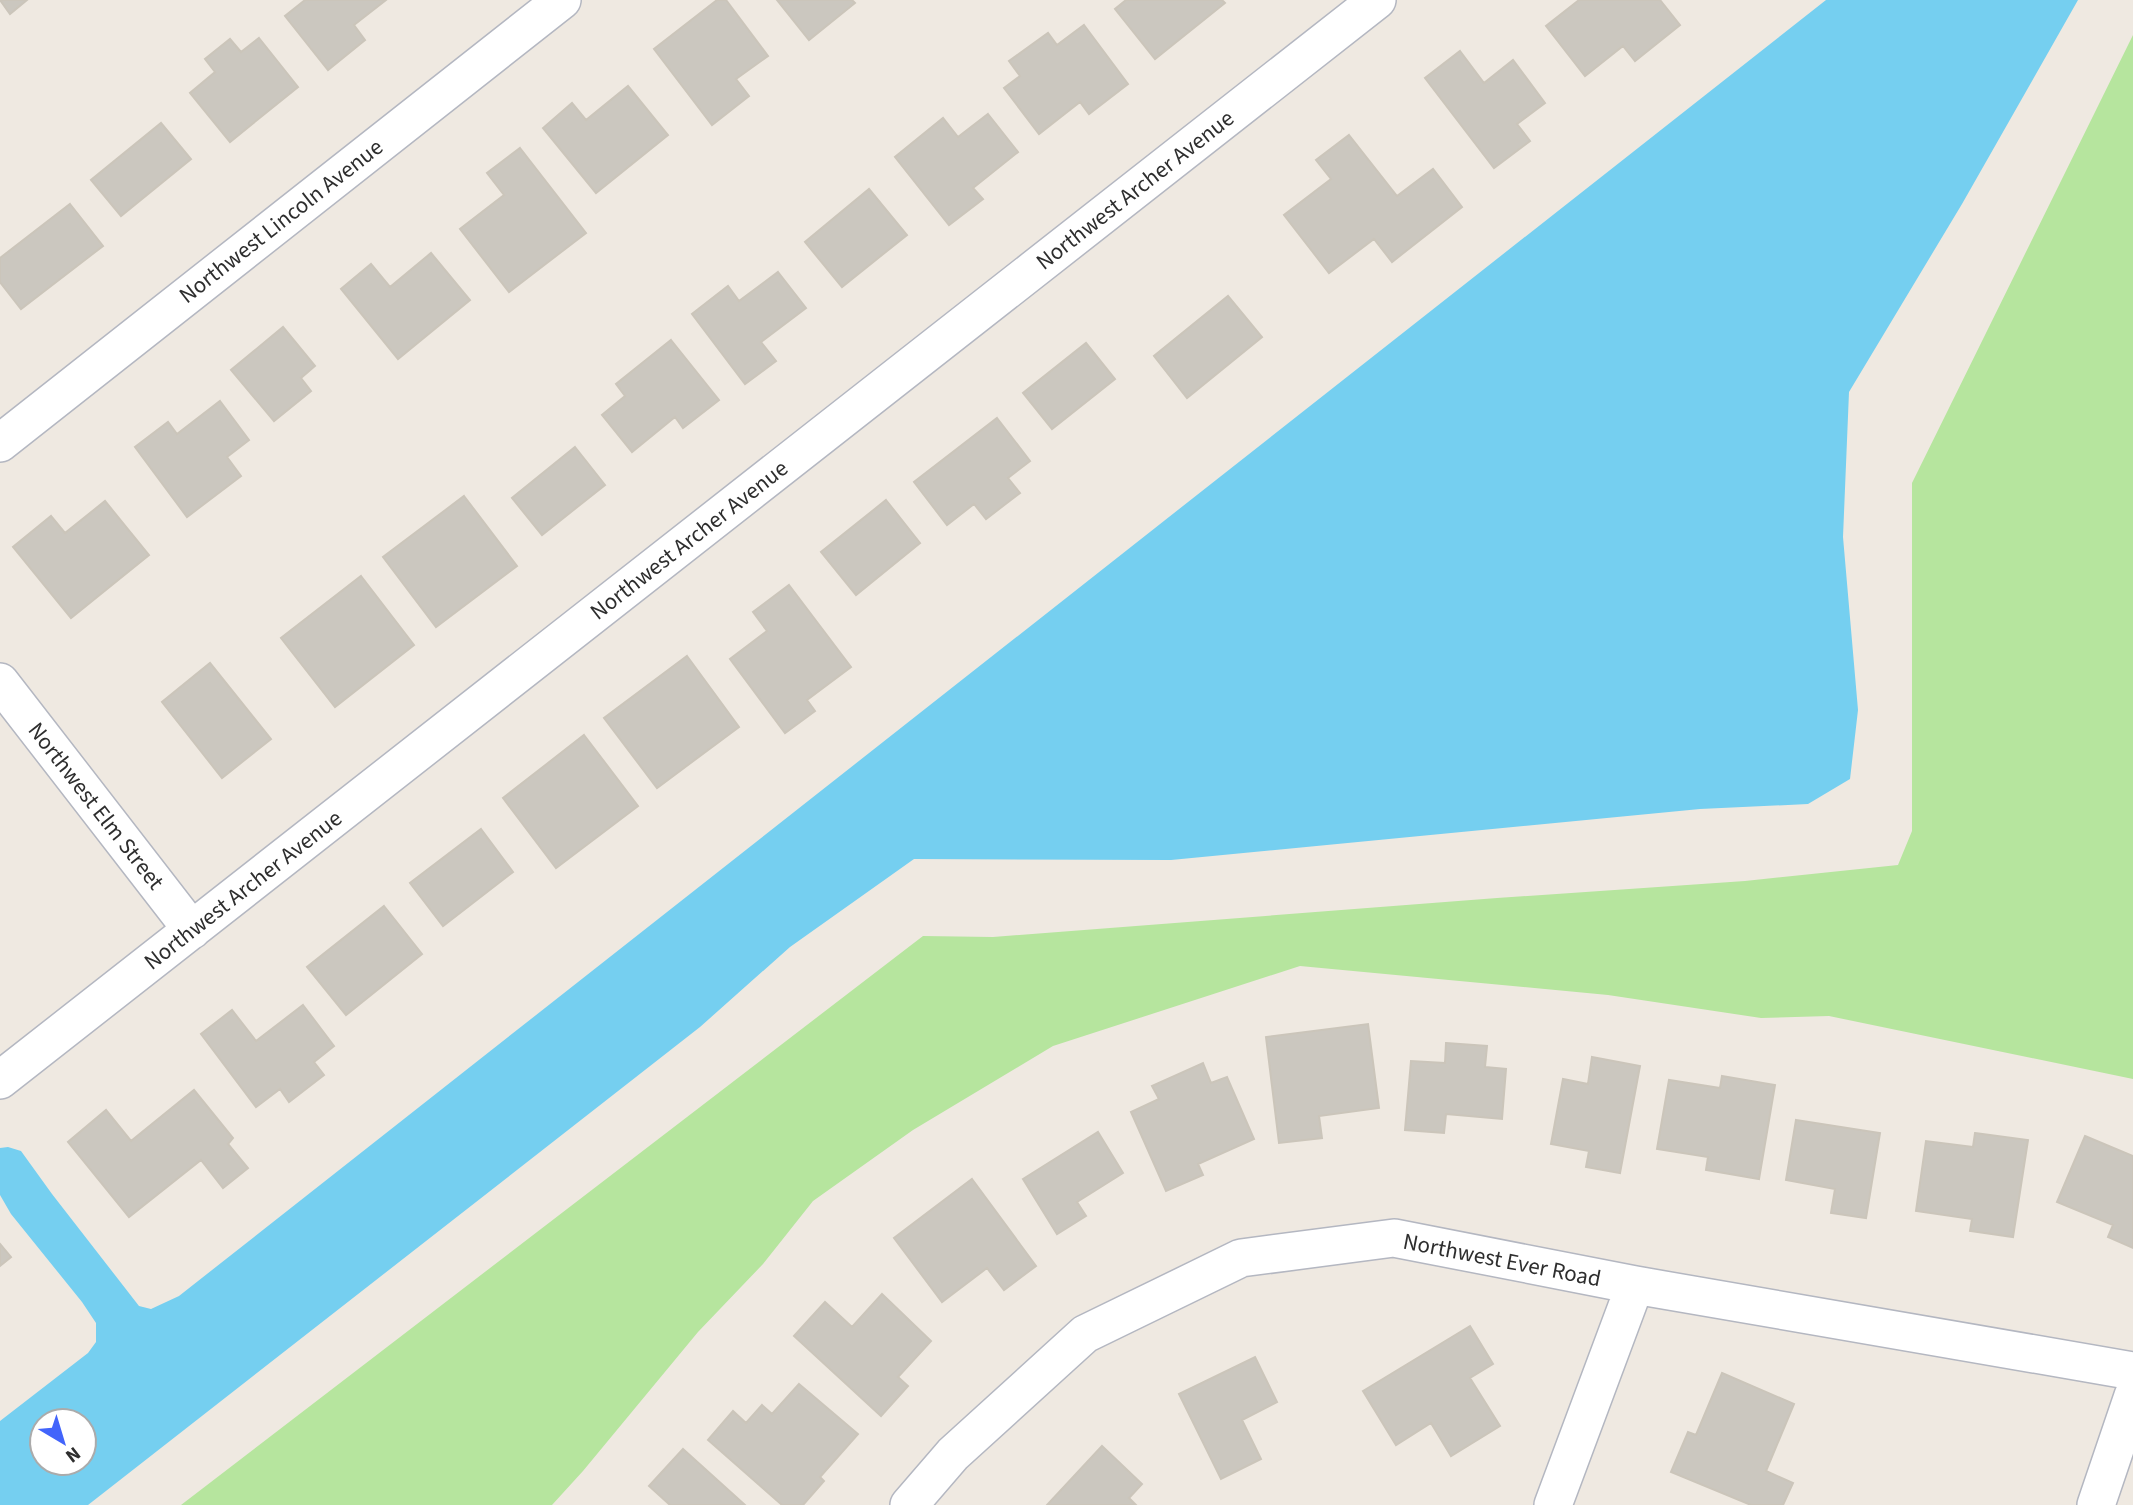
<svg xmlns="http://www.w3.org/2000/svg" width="2133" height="1505" viewBox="0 0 2133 1505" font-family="'Source Sans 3',sans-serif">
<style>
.green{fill:#b6e59e}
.water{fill:#75cff0;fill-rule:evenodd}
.building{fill:#cbc7bf;stroke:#cbc5ba;stroke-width:2}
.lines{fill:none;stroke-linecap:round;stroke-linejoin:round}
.minor-casing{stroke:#b4b7c1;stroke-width:40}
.minor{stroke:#fff;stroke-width:37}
.labels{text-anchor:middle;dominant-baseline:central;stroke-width:7;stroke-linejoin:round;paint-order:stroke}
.street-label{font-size:23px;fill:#2e2e2e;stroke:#fff}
</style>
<rect width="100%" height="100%" fill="#efe9e1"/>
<path class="green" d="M2133 35V1079L1829 1016 1761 1018 1608 995 1300 966 1053 1046 913 1130 813 1201 763 1264 698 1332 583 1471 552 1505H181L923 936 993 937 1497 898 1745 881 1898 865 1912 831V483Z"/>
<path class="water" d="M1826 0H2078L1962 204 1849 392 1843 537 1858 710 1850 779 1808 804 1700 809 1171 860 914 859 790 947 700 1027 88 1505H0V1421L88 1353 96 1342V1323L82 1302 11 1214 0 1195V1148L8 1147 21 1151 52 1194 139 1306 151 1309 179 1296ZM42 1421H84V1463H42Z"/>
<path class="building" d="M0 0H27L10 14Z
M305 0H386L354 25 365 40 328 70 285 16Z
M717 0H726L768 56 736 79 749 96 712 125 654 49Z
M777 0H852L855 3 809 40Z
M1126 0H1222L1225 3 1155 59 1115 9Z
M1579 0H1660L1680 25 1635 61 1623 46 1585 76 1546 26Z
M1084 25 1128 84 1089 114 1080 102 1039 134 1004 88 1020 76 1009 61 1048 33 1057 45Z
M259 38 298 87 230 142 190 93 215 72 205 59 230 39 241 52Z
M1460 51 1484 83 1513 60 1545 103 1517 124 1530 141 1494 168 1425 78Z
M628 86 668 135 596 193 543 128 572 103 586 120Z
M988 114 1018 152 973 188 983 199 949 225 895 157 943 118 958 137Z
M161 123 191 159 121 216 91 180Z
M1349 135 1397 196 1433 169 1462 207 1392 262 1374 239 1329 273 1284 215 1331 179 1316 160Z
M520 148 586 233 509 292 460 229 504 195 487 173Z
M869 189 907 235 842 287 805 242Z
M70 204 103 246 21 309 0 282V258Z
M431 253 470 300 398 359 341 289 371 264 390 287Z
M778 272 806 308 761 342 776 361 745 384 692 314 728 286 739 301Z
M1228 296 1262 337 1187 398 1154 356Z
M283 327 315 366 301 378 311 391 274 421 231 370Z
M671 340 719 400 683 428 675 417 632 452 602 415 625 396 616 384Z
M1086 343 1115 379 1052 429 1023 393Z
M220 401 249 440 227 457 241 476 187 517 135 447 168 422 177 434Z
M997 418 1030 461 1008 478 1020 493 986 519 974 504 947 525 914 482Z
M575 447 605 485 542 535 512 498Z
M464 496 517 566 436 627 383 557Z
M886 500 920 543 856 595 821 552Z
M105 501 149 555 71 618 13 547 51 516 65 533Z
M361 576 414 645 335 707 281 638Z
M789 585 851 667 807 700 815 711 785 733 730 659 767 631 753 612Z
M687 656 739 727 657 788 604 718Z
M210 663 271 739 222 778 162 702Z
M584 735 638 806 556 868 503 798Z
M481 829 513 872 443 926 410 883Z
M384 906 422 954 346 1015 307 967Z
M303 1005 334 1046 314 1062 324 1075 289 1102 280 1089 256 1107 201 1034 232 1010 256 1041Z
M1368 1024 1379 1108 1319 1116 1322 1138 1279 1143 1266 1037Z
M1446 1043 1487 1046 1485 1067 1506 1069 1502 1119 1446 1114 1444 1133 1405 1130 1411 1061 1445 1063Z
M1592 1057 1640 1066 1620 1173 1586 1167 1589 1151 1551 1144 1563 1079 1588 1084Z
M1203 1063 1211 1083 1227 1077 1254 1139 1198 1164 1203 1175 1166 1191 1131 1112 1159 1099 1152 1086Z
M1722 1076 1775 1085 1759 1179 1706 1170 1708 1157 1657 1149 1669 1080 1720 1088Z
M194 1090 233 1138 228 1144 248 1168 223 1188 201 1160 129 1217 68 1142 106 1110 131 1141Z
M1796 1120 1880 1133 1866 1218 1831 1213 1835 1189 1786 1180Z
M1098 1132 1123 1173 1077 1202 1086 1216 1057 1234 1023 1179Z
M1975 1133 2028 1140 2013 1237 1970 1231 1972 1219 1916 1211 1926 1141 1973 1147Z
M2085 1136 2133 1156V1248L2108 1237 2113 1225 2057 1202Z
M972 1179 1036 1266 1004 1290 987 1268 942 1302 894 1238Z
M0 1244 11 1257 0 1266Z
M882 1294 931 1341 898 1377 908 1386 881 1416 794 1336 825 1302 852 1327Z
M1470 1326 1493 1364 1470 1378 1500 1426 1451 1456 1431 1423 1396 1445 1363 1391Z
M1255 1357 1277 1402 1242 1420 1261 1459 1221 1479 1179 1394Z
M1722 1373 1794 1404 1766 1471 1793 1483 1783 1505H1751L1671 1472 1688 1432 1696 1435Z
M799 1384 858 1434 820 1477 824 1481 803 1505H782L708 1440 733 1411 746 1423 762 1405 772 1414Z
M1102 1446 1142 1484 1129 1498 1136 1505H1047Z
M683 1449 745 1505H670L649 1486Z"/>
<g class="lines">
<defs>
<path id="minor" d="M0 443 562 0
M0 682 192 930
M0 1080 1377 0
M909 1505 953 1454 1085 1334 1241 1258 1394 1238 1635 1285 2133 1371
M1553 1505 1635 1285
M2096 1505 2133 1396"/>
</defs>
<use href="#minor" class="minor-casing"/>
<use href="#minor" class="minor"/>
</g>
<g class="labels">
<g class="street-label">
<text transform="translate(1135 190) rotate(-38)">Northwest Archer Avenue</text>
<text transform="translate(281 221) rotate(-38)">Northwest Lincoln Avenue</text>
<text transform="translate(689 540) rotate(-38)">Northwest Archer Avenue</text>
<text transform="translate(96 806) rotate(52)">Northwest Elm Street</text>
<text transform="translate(243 890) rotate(-38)">Northwest Archer Avenue</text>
<text transform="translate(1502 1260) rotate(11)">Northwest Ever Road</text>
</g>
</g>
<g transform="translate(63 1442) rotate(142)"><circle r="33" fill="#ffffff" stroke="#ababab" stroke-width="2"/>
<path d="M0-5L12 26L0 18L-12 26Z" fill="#4264fb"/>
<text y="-10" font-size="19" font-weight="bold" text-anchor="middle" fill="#2e2e2e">N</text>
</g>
</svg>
